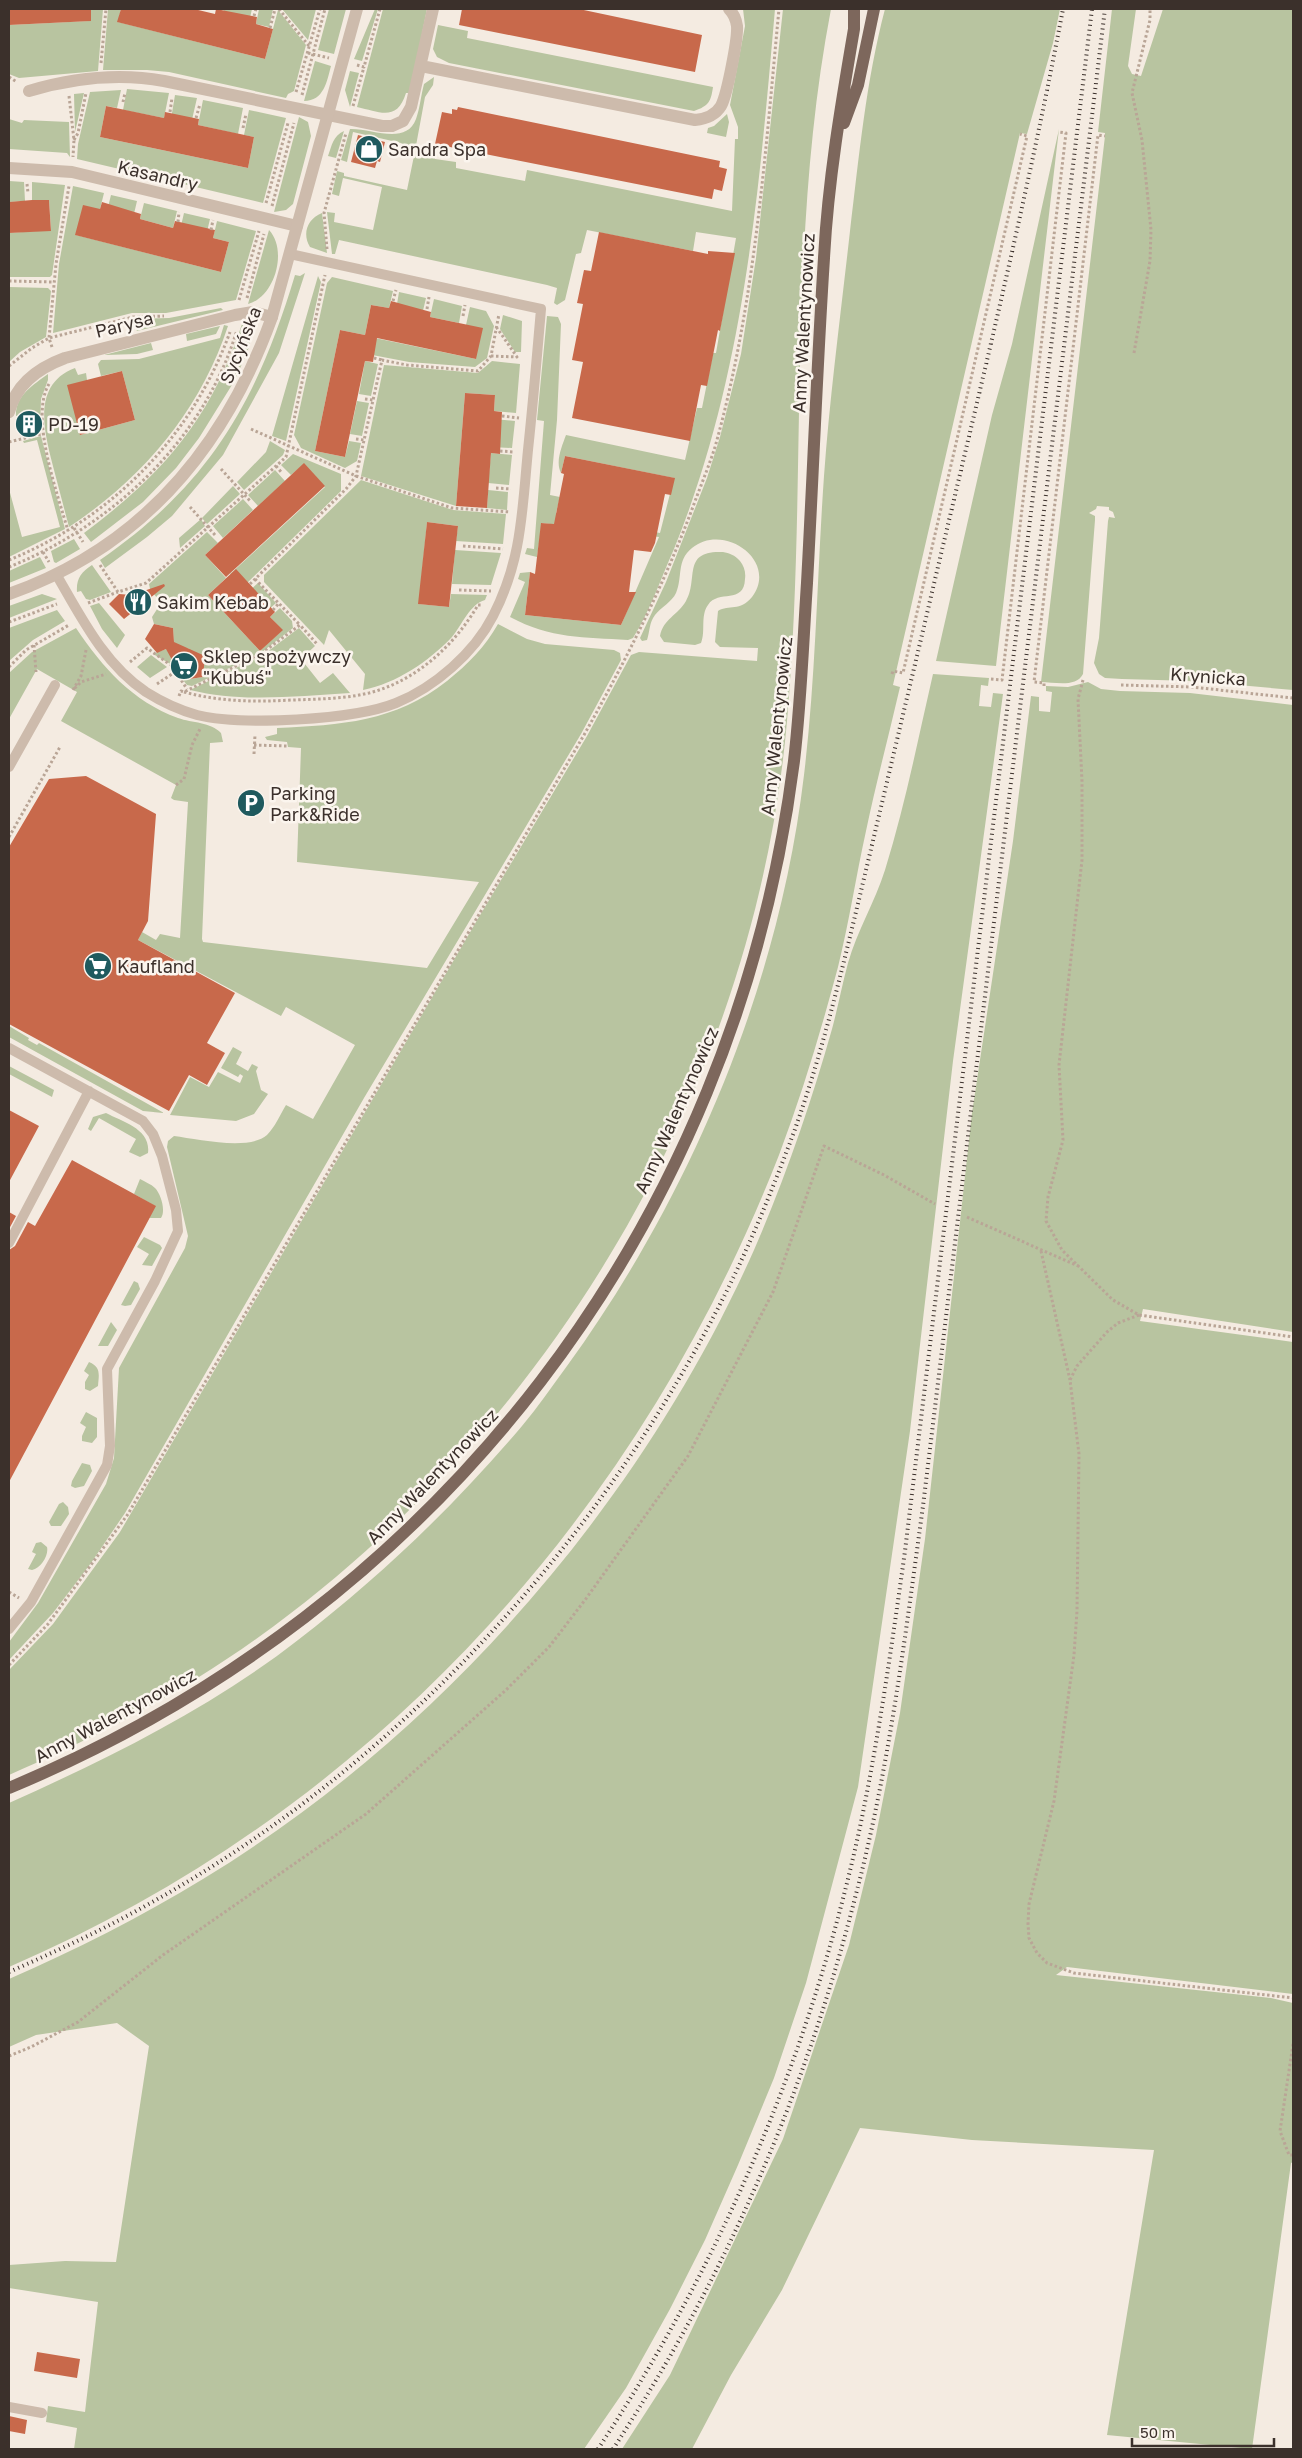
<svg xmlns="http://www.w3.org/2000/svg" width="1302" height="2458" viewBox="0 0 1302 2458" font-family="'Golos Text',sans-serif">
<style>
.green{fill:#b8c4a0}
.building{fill:#c8694b}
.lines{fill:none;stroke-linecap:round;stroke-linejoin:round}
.path{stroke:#b9a596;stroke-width:3;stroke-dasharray:2.5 2.5;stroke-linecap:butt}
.service{stroke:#cdbbac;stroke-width:10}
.minor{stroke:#cdbbac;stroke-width:12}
.tertiary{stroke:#cdbbac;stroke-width:12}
.primary{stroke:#7d675c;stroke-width:12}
.rail{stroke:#3b302b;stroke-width:4;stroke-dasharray:1 4;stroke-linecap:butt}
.labels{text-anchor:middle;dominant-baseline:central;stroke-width:5;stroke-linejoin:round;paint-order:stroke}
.poi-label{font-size:18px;fill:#3b302b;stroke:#fbf5ee;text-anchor:start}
.street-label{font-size:18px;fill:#3b302b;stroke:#fbf5ee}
</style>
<rect width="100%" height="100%" fill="#f4ebe1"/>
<path class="green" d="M89 9H103L98 71 19 78 9 74V25L89 21Z
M108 9H121L118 22 265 59 278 10 306 45 294 91 288 94 286 98 169 72 147 70H103Z
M224 9H252L249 22 222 16Z
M259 9H273L269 27 256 24Z
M282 9H316L308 40Z
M329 9H346L334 54 318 50Z
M375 9H378L362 61 354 59Z
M383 9H427L410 93H406C397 122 380 112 357 107Z
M743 9H775C759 192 744 377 674 549 661 578 650 611 633 638L628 640C584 637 551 639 510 617L525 582 518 579 520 573 530 572 525 615 621 625 659 537 542 523 537 557 525 554 527 548 534 549 544 421 537 420 547 316 558 317 561 324 557 420 550 495 560 497 556 513 660 533 674 478 565 456 561 473C555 462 562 446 566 435L685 460 697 408H702L713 353H716L736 238 696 232 693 251 587 230 581 253 576 254 565 300 557 305 554 303 557 288 547 285 339 240 335 254H332L327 212 335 213 334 222 373 230 382 187 343 178 339 196 332 194 337 171 344 173V176L407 190 415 151 401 143 353 132 347 162 341 160 350 129C371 128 406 146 416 119 420 108 421 95 424 84L434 77 433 85 425 97 415 151 435 155V159L456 162V168L525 181 527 170 732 211 735 139H738V127L730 105 745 26Z
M783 9H831C786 244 808 484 787 721 756 1077 560 1414 274 1626 192 1687 102 1735 9 1775V1670L53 1624 120 1532 479 917 587 736 631 655 639 652 757 661 758 648 720 647 715 642 718 611C729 604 740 612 752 597 779 561 724 522 692 548 676 561 683 577 676 593 672 602 661 607 655 615 649 623 650 631 647 640L642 641 640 638 666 582 707 478 720 437 741 354 756 258Z
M885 9H1060L1053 43 1027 134 1020 133 893 685 900 687C889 735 876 783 866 831 856 876 849 923 838 967 821 1031 802 1094 779 1155 637 1519 369 1812 9 1967V1803C109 1758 211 1708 298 1640 380 1577 455 1505 522 1426 538 1407 552 1386 567 1366 691 1195 779 986 804 775 816 676 817 576 824 476 830 394 841 312 850 231 859 157 866 81 885 9Z
M1112 9H1136L1128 66 1132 74 1141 76 1163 9H1293V690L1193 681 1122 679 1105 678 1099 674 1094 663 1099 638 1108 521 1109 517 1115 518 1113 512 1109 510V507L1097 506 1096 509 1089 513 1095 516V520L1083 674C1076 688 1054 682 1041 682L1105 136V133L1098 132Z
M438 25 468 31 467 38 713 87C711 101 709 106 694 111L449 63 437 57 433 49Z
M315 61 331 66C327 81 324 101 304 101Z
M350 71 359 73 350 107 345 90Z
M127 89 169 93 164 118 123 110Z
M121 90 117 108 106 106 100 137 248 168 254 137 244 135 249 110 286 118 263 203 77 159 78 144 90 92Z
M84 93 75 132 74 94Z
M175 95 197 98 191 124 171 119Z
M203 100 243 108 238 134 198 125Z
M727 114 729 122 726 137 707 133 708 128 714 126Z
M299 117 308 122 311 136 293 204 286 210 274 212Z
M9 119 22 123 24 120 69 122 70 157 67 153 9 149Z
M1059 129 996 666 936 661 992 415 1012 344Z
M344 131 336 158 328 156C332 145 333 136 344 131Z
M9 181 24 182 25 201 9 202Z
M32 182 65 185 52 275 50 277H9V233L51 230 49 200H32Z
M73 186 104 193 100 209 76 235 221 272 229 242 213 238 217 221 256 231 236 300 166 313H132L53 333 59 264Z
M111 195 137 201 133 218 107 211Z
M144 203 177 211 173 228 140 219Z
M184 213 210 219 206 236 180 230Z
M322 213 327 253 310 247C302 234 307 219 322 213Z
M269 230C288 250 275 297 248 304Z
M305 273 279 353 223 455 172 516 147 537 105 568 100 560C210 484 257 401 295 275L300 276Z
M318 276 321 282 286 441 272 436Z
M332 277 393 291 389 308 371 305 365 335 340 330 315 451 345 457 349 441 361 443 357 461 345 468 301 448 294 435 327 283Z
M9 287 48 288 51 291 46 337 20 352 9 362Z
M399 292 426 298 422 315 396 310Z
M434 299 462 306 459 323 430 317Z
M470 307 486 311 494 326 487 358 475 367 409 362 367 354 370 337 476 359 466 325Z
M221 308 223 310 137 331 132 319 169 318Z
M503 315 522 321 521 352H515L500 329Z
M242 324 249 334 250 345 235 380 199 438 176 468 143 502 91 542 84 533C163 474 211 419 242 324Z
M224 325 228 326C200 411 143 478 69 527 64 508 59 489 54 470 45 435 30 385 75 368L78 375 86 373 87 380 80 435 135 420 122 371 101 376 98 364 101 360 139 359 220 338Z
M220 326 216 334 187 341 186 334Z
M151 343 153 350 137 354 104 355Z
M365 361 378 364 371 396 359 394Z
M492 361 520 364 516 413 494 411 495 395 465 393 456 506 361 476 384 365 478 373Z
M48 374V380L41 399 40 431 36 412 16 416C15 396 33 385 48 374Z
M357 401 369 403 362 436 350 434Z
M493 419 515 421 512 448 491 447Z
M41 436 65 529 9 557V489L22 537 60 527 37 440 24 443 23 441Z
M270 441 285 450 283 455 244 490 237 482 266 452Z
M491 453 512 455 509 485 488 483Z
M293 454 341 474V491L243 587 230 574 325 487 304 464 291 475 281 465Z
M275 470 285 481 258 506 248 495Z
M361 480 453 510 506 514 503 544 456 541 458 526 427 522 419 604 449 607 451 594 487 595 485 600C470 604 462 625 452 637 428 662 397 683 363 690L365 674 329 630 324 645 264 582V575Z
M233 486 240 494 207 524 202 518Z
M488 490 508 492 507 510 487 508Z
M243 499 253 510 223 538 213 526Z
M201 519 205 526 180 548 179 538Z
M207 532 218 543 205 555 226 578 208 595 260 651 282 630 270 617 280 608 292 621 293 628 262 652 192 686 187 685 183 680 203 677 188 648 172 665 153 654 174 646 173 628 154 624 152 617 161 603 150 589 149 584Z
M74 539 80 549 56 563 54 562 51 551Z
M455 550 501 553 491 585 452 584Z
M723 552C729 553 735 555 740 561 744 566 746 572 745 579 744 605 718 589 708 605 700 616 706 631 701 643L695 645 664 642 660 636C663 619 678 615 686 601 699 579 681 550 723 552Z
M40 557 46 568 9 583V571Z
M92 565 111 592 90 600 86 599 81 591 77 592C76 579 81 572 92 565Z
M258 583 276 603 266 612 248 592Z
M42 594 57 599 9 618V606Z
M99 603 125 635 117 648 102 629 90 606Z
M57 610 65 621 33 640 9 661V628Z
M498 624 527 639 545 644 614 650 620 653 621 660 581 734 364 1098 125 1513 91 1563 53 1613 9 1660V1642L38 1603 106 1484 114 1458 119 1368 185 1248 188 1236 167 1147 168 1141 174 1136C197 1139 249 1151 267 1135 275 1127 280 1115 286 1105L313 1119 355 1045 286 1007 281 1016 138 940 142 932 156 940 160 934 180 938 188 802 174 800 171 798 176 785 61 721 77 692 37 669 9 719V673L32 652 76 628C103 668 132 701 178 718 192 723 211 722 221 733L223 742 210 743 202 939 203 942 427 968 479 882 297 862 301 748 288 747 287 742 267 740 265 737 277 734V728C341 725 395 722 447 681 468 664 485 647 498 624Z
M299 628 315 646 301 659 320 683 333 673 350 693C296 696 243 703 190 690L263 655Z
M151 655 167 667 150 678 137 667Z
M933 674 989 678 988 686 981 685 979 706 991 707 993 693 1003 694 953 1061 910 1431 858 1787 806 1983 774 2078 738 2165 705 2240 670 2309 626 2388 584 2449H74L77 2428 46 2422 48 2406 85 2412 98 2302 9 2288V2265L65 2261 116 2262 149 2046 117 2023 36 2035 9 2047V1979C75 1950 141 1917 203 1879 440 1735 641 1504 754 1250 785 1179 811 1103 832 1029 838 1007 842 985 848 963 857 931 875 902 885 870 905 806 918 739 933 674Z
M1088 682 1101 689 1120 691 1190 693 1293 705V1332L1143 1309 1140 1321 1293 1342V1994L1067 1967 1056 1975 1271 1998 1293 2003V2162L1291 2163 1252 2449 1107 2435 1154 2150 972 2140 860 2128 782 2290 731 2375 692 2449H622L670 2375 783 2139 849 1945 876 1835 900 1713 925 1539 972 1113 1013 841 1031 696 1039 697V711L1050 712 1052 692 1046 691V686L1068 687Z
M9 1026 29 1038 28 1040 37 1045 39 1043 164 1113 143 1111 9 1037Z
M233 1047 242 1052 236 1064 248 1071 252 1064 258 1067 256 1071 261 1090 268 1094 254 1114 236 1121 170 1115 190 1077 209 1087 218 1072 240 1083 243 1076 240 1074 238 1077 221 1068Z
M9 1066 54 1090 52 1097 9 1074Z
M106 1113C123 1122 151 1129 148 1153L140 1157 129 1152 136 1139 99 1118 91 1131 88 1129 93 1117Z
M140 1179C145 1182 151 1184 155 1188 161 1194 166 1211 161 1218H149L155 1206 134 1194Z
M144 1237 160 1245 162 1248 152 1266 142 1265 149 1254 137 1247Z
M134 1281 138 1283 140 1289 131 1305 125 1306 121 1305Z
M111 1322 117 1330 108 1346H98Z
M89 1362C101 1367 99 1374 98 1386L90 1391 85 1389V1382L89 1375 84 1371Z
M86 1412 97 1418V1437L92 1443 82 1441V1436L86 1427 80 1423Z
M82 1463 90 1465 92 1471 84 1486 75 1488 71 1486 72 1481Z
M63 1502 68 1507 69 1514 61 1526H51L49 1522 59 1504Z
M41 1542 47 1547C49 1555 41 1568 32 1570L28 1569 36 1554 32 1552 36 1543Z"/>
<path class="building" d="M9 9H91V21L9 25Z
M121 9H194L215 14 216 9 257 17 256 24 273 29 265 59 117 22Z
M462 9H579L702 35 695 72 459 25Z
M106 106 164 118 165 112 199 119 198 125 254 137 248 168 100 137Z
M458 107 720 161 719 167 727 169 722 191 714 189 712 199 435 144 442 112 452 114V109L457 110Z
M358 135 385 142 380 162 377 161 375 168 351 162Z
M32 200H49L51 231 9 233V202Z
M102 202 141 214 140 219 173 228 175 221 215 230 213 238 229 242 221 272 75 235 83 205 100 209Z
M599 232 708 254V251L735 253 720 331 718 330 707 386 701 385 690 441 572 418 583 362 572 360 583 304 577 303 584 270 591 271Z
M391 301 431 312 430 317 483 328 476 359 377 338 373 362 365 361 345 457 315 451 340 330 365 335 371 305 389 308Z
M122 371 135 420 80 435 67 385Z
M465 393 495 395 494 411 502 412 500 454 491 453 487 508 456 506Z
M35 415 38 430 23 433 20 418Z
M565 456 675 478 671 495 665 494 655 543 651 552 634 550 629 592H636L621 625 525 615 530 572 535 574 541 523 554 524 564 474 561 473Z
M304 463 325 486 226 577 205 555Z
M427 522 458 526 449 607 418 604Z
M236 569 275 612 270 617 283 630 260 651 208 595Z
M164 584 165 586 124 619 109 604 119 594 132 595Z
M154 624 173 628 174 642 205 656 203 677 183 680 166 649 157 653 145 639Z
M86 776 156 814 148 921 138 940 235 993 207 1043 225 1053 207 1085 189 1075 169 1111 9 1024V847L49 779Z
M9 1110 39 1126 9 1182Z
M72 1160 156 1206 9 1482V1250L15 1246 28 1222 35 1226Z
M9 1212 16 1216 9 1229Z
M37 2352 80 2359 77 2378 34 2371Z
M9 2416 27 2420 25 2434 9 2431Z"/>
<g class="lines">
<path class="path" d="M279 9 309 46
M254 16 256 9
M270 28 275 9
M308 53 329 58
M101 63 106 9
M357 65 364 67 380 9
M9 77 17 82
M296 92 320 9
M302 95 325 9
M69 96 74 140 73 157
M123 102 125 93
M353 106 364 67
M170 112 172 98
M196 118 200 104
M243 128 246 114
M74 140 78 133 86 93
M27 184 28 193
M266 203 288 123
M272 206 294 123
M178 222 179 212
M211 230 213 220
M327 249 324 213 346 133
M9 281 54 282
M247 298 264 234
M239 300 259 231
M393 301 396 290
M427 309 429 297
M463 316 465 305
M52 347 49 338 56 264 69 186
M1134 353 1150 261 1151 230 1142 140 1132 93 1150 20V9
M491 356 517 357 497 328
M374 358 382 360
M9 366 32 348 49 338 133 317 164 316
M49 384C29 417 58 495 68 531
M365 399 373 400
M502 416 519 418
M251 429 356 476 452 508 510 512
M356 439 364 440
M9 442 42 434
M500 451 514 452
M276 466 282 473
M221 469 251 502
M496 488 511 489
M190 507 215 535
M74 528 83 542
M463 546 503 549
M43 552 49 562
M9 560C112 518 192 437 230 332
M100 565 118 592 146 583 286 457 325 275
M9 567C113 525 204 440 237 330
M255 579 300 625
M250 584 346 489 356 476 382 360 407 365 478 371 491 356 499 314
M459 590 491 591
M88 603 118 592
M273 610 279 603
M9 622 57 604
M34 645 36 672
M86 650 81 676 73 690 81 682 106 674
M130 662 147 648 172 666 187 689
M9 667 26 650 69 625
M892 674 893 671 903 673 1027 136 1020 134
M991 679 1002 680 1066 133 1059 132
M1083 680 1078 699 1082 781V860L1059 1065 1063 1140 1048 1197 1046 1221 1062 1250 1113 1300 1139 1315 1293 1337
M157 684 175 672
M1121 685 1192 687 1293 698
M1044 686V683L1034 682 1098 135 1105 136
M184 692C221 702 255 702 293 700 318 699 344 699 369 693 416 681 454 646 478 605H483
M179 696 181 691 184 692 262 653 300 625 317 644
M254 745 287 746
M254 754 255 735
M176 785 184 779 192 745 200 729
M9 837 60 747
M967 1217 1078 1266
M1041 1251 1070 1380
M1139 1315 1118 1323 1107 1332 1077 1366 1070 1380 1079 1454 1077 1611 1074 1655 1054 1801 1029 1904 1028 1924 1029 1938 1037 1953 1047 1963 1074 1973 1293 1998
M9 1592 19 1598
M9 1665 48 1624 128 1514 584 735C626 660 664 585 694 504 701 485 709 466 715 447 755 305 765 155 779 9
M1293 2044 1280 2131 1289 2155H1293
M9 2056 31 2047 78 2022 163 1955 366 1814 506 1690 549 1647 585 1600 688 1456 773 1292 824 1146 884 1175 935 1204"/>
<path class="service" d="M56 574C81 617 104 664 146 692 162 702 179 710 197 715 240 726 354 720 396 703 435 687 474 653 493 616 522 560 522 511 528 450 533 403 537 356 541 309L290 254
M9 767 55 685
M9 1048 143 1121 153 1134 162 1156 176 1210 178 1231 155 1281 107 1369 110 1446 107 1465 31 1602 9 1629
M9 1243 89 1091
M9 2407 42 2413"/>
<path class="minor" d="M421 66 695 120C705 119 715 116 721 106 727 95 738 39 737 26 736 19 734 14 729 9
M29 91C73 78 119 73 164 81L382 126H392L403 121 411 107 433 9
M9 168 72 172 297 226
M9 412C16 384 38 368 65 358L235 315 253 312 272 317"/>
<path class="tertiary" d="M9 594C142 547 225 447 272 317L357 9"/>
<path class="primary" d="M844 123 858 85 874 9
M9 1788C439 1609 735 1225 794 761 801 702 803 643 807 583 813 475 817 366 824 258 828 181 841 105 854 29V9"/>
<path class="rail" d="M9 1972C52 1953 94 1934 136 1911 384 1777 586 1561 716 1312 745 1257 769 1198 791 1140 821 1059 841 974 861 891 881 807 901 723 921 639 970 429 1023 220 1063 9
M598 2449C723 2260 812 2049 860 1827 879 1736 892 1644 905 1551L1092 9
M613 2449C724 2280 805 2094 855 1898 889 1770 905 1637 923 1506L1105 9"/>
</g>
<defs>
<symbol id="shop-disc" viewBox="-11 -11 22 22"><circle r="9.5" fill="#1f5a5e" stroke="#fbf5ee"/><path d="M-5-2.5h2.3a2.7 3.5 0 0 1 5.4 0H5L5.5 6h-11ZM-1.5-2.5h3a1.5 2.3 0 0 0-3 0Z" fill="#fff"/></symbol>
<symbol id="building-disc" viewBox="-11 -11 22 22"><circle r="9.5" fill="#1f5a5e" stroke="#fbf5ee"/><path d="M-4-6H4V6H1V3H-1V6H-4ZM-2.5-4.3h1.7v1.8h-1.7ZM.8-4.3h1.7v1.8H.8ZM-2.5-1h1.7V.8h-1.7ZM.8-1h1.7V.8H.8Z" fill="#fff"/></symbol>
<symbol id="restaurant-disc" viewBox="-11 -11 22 22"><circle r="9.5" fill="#1f5a5e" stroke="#fbf5ee"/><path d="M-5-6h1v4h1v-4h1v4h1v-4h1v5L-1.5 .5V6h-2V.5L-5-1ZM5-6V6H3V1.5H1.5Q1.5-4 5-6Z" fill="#fff"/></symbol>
<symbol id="supermarket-disc" viewBox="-11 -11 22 22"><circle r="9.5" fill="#1f5a5e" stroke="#fbf5ee"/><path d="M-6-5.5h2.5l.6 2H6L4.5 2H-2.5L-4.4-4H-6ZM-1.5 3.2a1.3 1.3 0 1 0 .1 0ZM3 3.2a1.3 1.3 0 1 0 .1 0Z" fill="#fff"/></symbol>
<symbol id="parking-disc" viewBox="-11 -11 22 22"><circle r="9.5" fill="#1f5a5e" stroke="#fbf5ee"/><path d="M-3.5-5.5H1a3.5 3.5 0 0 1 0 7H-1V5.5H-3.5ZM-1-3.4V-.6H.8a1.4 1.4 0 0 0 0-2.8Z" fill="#fff"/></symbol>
</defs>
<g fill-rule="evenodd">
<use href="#shop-disc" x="353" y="133" width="32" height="32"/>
<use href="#building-disc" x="13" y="408" width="32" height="32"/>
<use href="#restaurant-disc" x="122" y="586" width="32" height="32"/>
<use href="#supermarket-disc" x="168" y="650" width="32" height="32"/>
<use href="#parking-disc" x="235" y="787" width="32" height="32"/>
<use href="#supermarket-disc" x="82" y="950" width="32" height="32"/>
</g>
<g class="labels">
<g class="poi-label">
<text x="388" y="149">Sandra Spa</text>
<text x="48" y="424">PD-19</text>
<text x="157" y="602">Sakim Kebab</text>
<text x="203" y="656">Sklep spożywczy<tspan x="203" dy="21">"Kubuś"</tspan></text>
<text x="270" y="793">Parking<tspan x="270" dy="21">Park&amp;Ride</tspan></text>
<text x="117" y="966">Kaufland</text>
</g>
<g class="street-label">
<text transform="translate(158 175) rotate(13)">Kasandry</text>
<text transform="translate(803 323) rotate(-87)">Anny Walentynowicz</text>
<text transform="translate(124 324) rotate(-14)">Parysa</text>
<text transform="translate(240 345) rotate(-68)">Sycyńska</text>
<text transform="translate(1208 676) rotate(4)">Krynicka</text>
<text transform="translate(776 726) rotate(-84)">Anny Walentynowicz</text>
<text transform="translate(676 1110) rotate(-66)">Anny Walentynowicz</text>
<text transform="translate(432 1476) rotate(-46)">Anny Walentynowicz</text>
<text transform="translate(115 1715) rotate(-28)">Anny Walentynowicz</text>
</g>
</g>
<rect width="1302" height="2458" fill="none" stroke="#3b302b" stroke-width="20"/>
<path d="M1132 2438v8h142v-8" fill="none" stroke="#3b302b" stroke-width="2.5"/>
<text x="1140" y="2438" font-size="15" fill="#3b302b" stroke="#fbf5ee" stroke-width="4" paint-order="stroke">50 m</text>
</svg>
